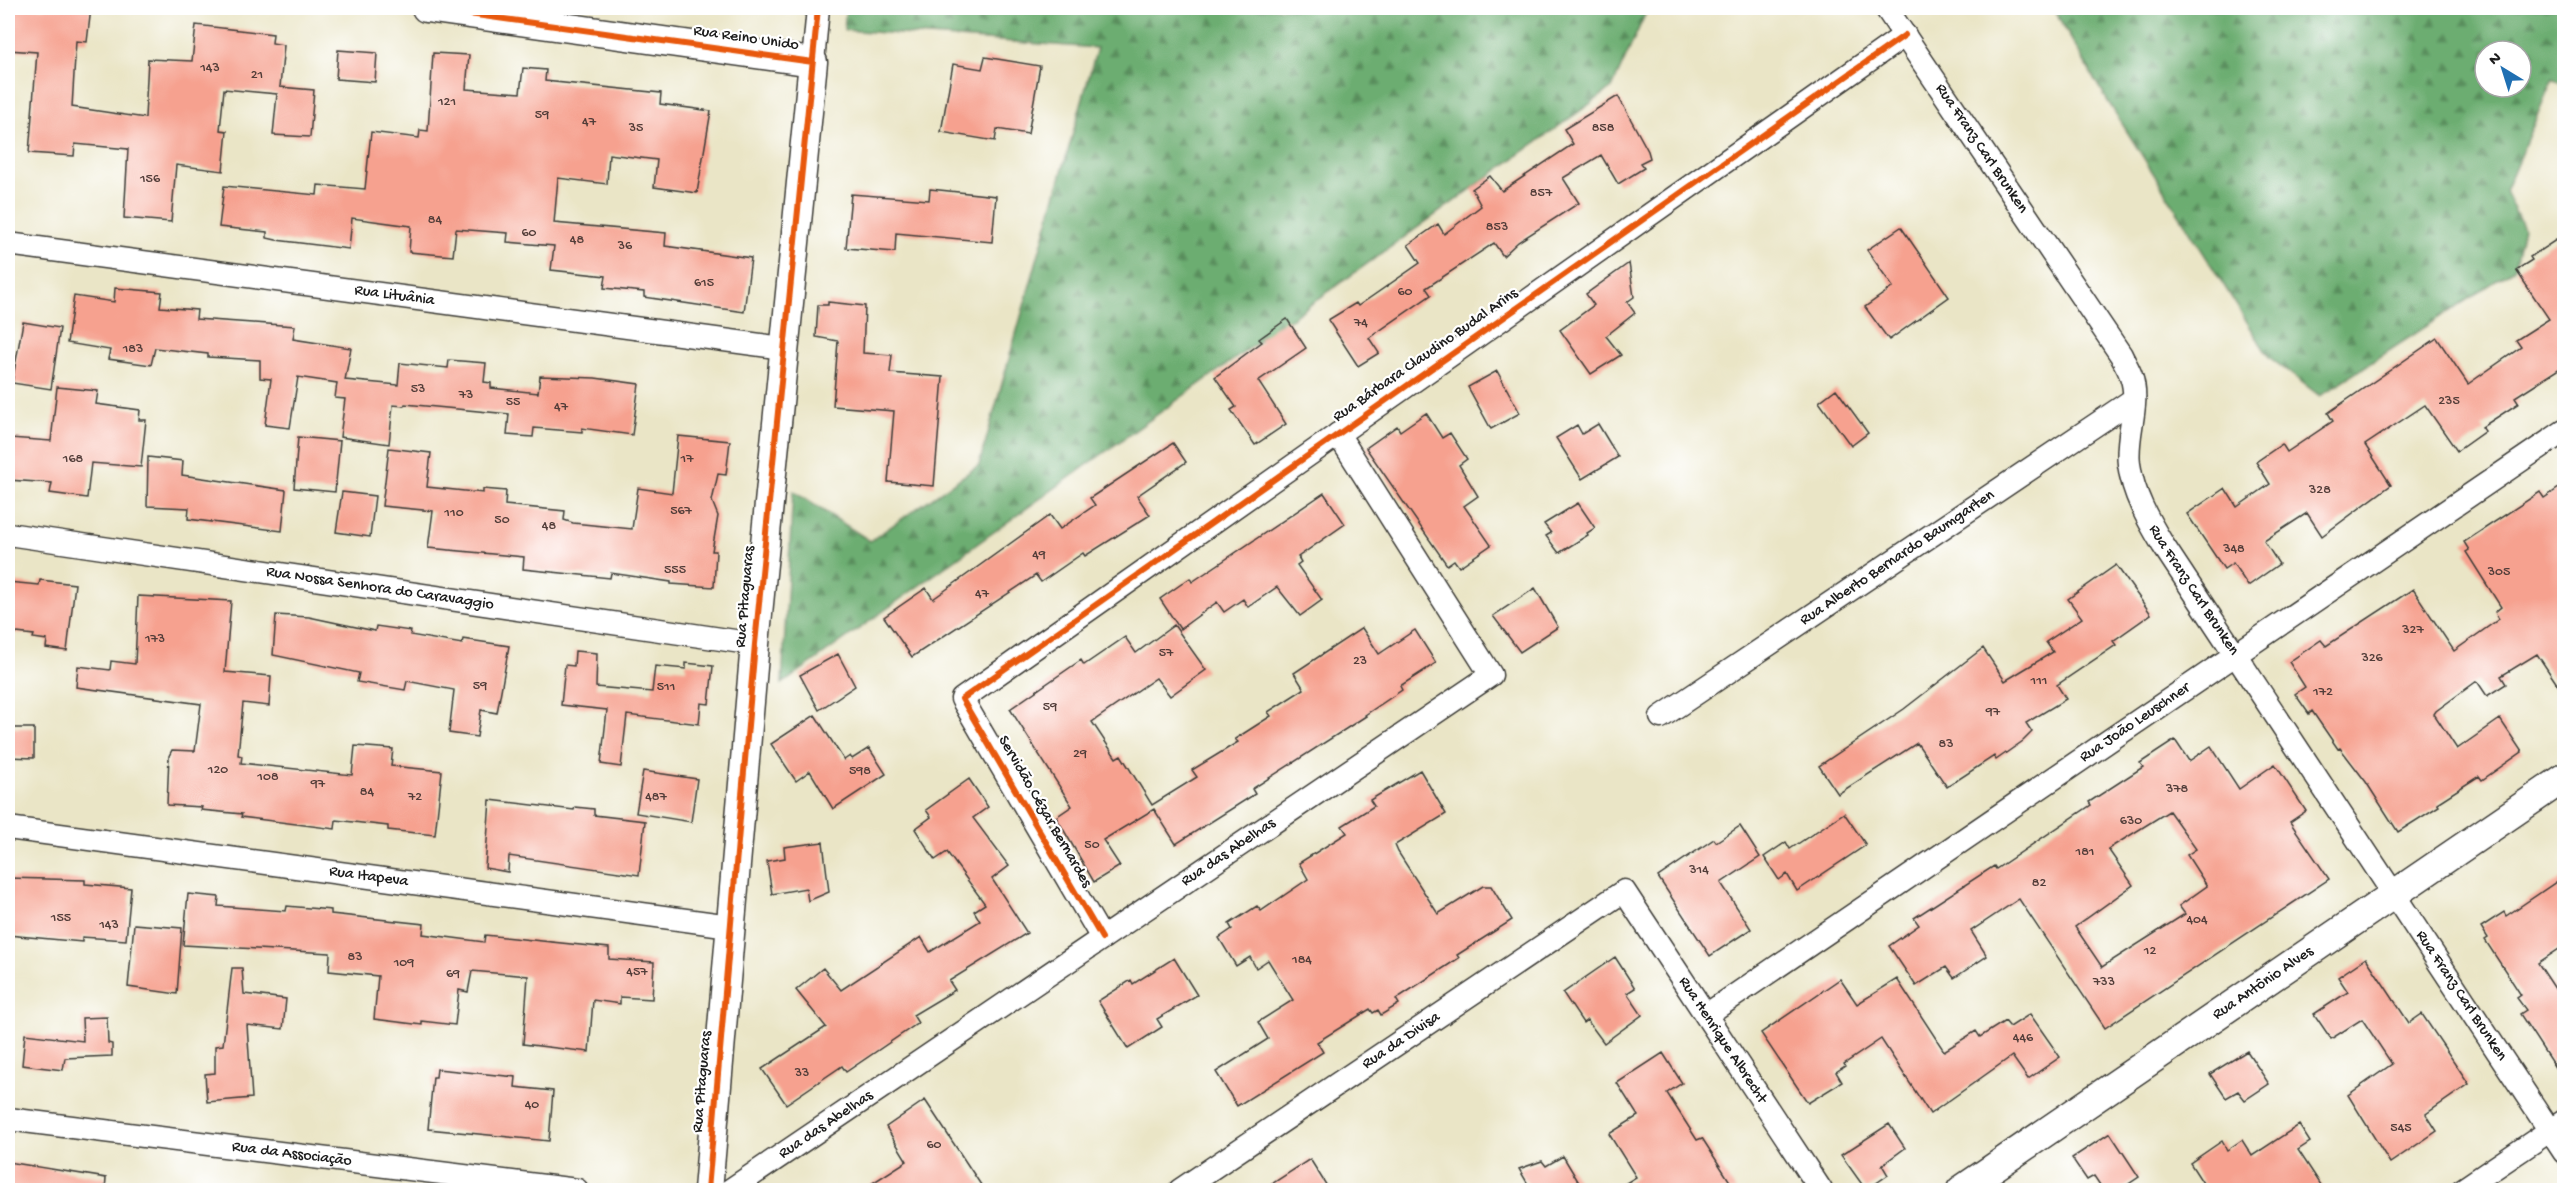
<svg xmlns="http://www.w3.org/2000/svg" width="2572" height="1198" viewBox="0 0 2572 1198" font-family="'Gochi Hand',sans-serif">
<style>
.forest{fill:url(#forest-firs);stroke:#446446;stroke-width:1.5;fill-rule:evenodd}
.building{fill:#f6a18f;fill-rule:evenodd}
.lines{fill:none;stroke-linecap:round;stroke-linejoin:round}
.minor-casing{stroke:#3b3a36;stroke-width:25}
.tertiary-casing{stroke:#3b3a36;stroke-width:31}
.minor{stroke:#fff;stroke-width:22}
.tertiary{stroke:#fff;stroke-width:28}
.cycleway-casing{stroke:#fff;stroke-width:10}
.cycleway{stroke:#e8590c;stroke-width:6}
.labels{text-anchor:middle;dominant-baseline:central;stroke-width:4.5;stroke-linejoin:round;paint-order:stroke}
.number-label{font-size:14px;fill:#523d39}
.street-label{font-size:16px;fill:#1c1c1c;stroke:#fff}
</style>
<defs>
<pattern id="forest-firs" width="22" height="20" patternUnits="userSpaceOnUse" patternTransform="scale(1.5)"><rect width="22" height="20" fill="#6cad71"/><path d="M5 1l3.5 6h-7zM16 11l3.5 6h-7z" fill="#588c5c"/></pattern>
</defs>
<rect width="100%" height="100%" fill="#fff"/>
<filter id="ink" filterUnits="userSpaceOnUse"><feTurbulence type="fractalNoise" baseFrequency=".0167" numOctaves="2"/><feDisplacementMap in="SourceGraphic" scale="12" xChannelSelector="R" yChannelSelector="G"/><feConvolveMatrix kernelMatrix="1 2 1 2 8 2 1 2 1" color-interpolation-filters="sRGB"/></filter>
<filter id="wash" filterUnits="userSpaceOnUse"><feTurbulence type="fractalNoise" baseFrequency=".008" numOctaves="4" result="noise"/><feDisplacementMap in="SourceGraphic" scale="24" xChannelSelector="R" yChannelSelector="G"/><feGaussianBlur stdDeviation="1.35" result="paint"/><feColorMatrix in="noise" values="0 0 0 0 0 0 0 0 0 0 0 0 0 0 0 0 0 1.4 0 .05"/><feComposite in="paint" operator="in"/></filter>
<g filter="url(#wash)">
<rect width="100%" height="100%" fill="#eae5c6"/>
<path class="forest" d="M846 8H1648L1612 88 782 684 793 491 870 541 979 465 1097 48 844 30Z
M2053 8H2564V85L2553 78 2505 191 2523 228 2514 269 2320 396 2269 357 2099 87ZM2485 51H2521V87H2485Z"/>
<g id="blocks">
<path class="building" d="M8 8H91L87 42 76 41 72 107 145 118 148 59 192 61 196 25 273 34 272 43 284 45 280 87 314 90 310 137 273 135 277 94 224 89 220 130 227 131 223 171 176 165 171 222 124 218 128 149 75 144 74 156 29 153 37 52 8 50Z
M338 50 377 53 375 82 336 79Z
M433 53 469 55 466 89 520 93 523 68 546 70 545 81 661 93 660 104 711 111 697 193 654 187 657 160 609 154 607 184 558 178 554 223 666 233 665 246 751 258 744 312 644 297V292L604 288 606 276 551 270 554 246 507 242 508 233 456 229 453 256 409 252 411 226 352 218 349 249 276 240 267 238V232L219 227 224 186 317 195 318 185 365 189 371 132 419 138 420 130 428 131Z
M985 57 1040 66 1028 134 997 129 995 141 941 132 953 64 982 69Z
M1618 96 1648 151 1650 158 1640 163 1644 168 1618 184 1601 155 1563 178 1579 203 1518 242 1503 256 1494 243 1426 288 1431 295 1369 338 1379 353 1358 366 1328 320 1356 303 1358 306 1420 263 1408 245 1438 224 1444 234 1481 206 1472 189 1490 176 1502 191 1573 144 1564 129Z
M930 189 996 196 992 242 896 233 895 252 846 248 851 194 929 200Z
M1901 227 1949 297 1889 340 1865 307 1893 287 1867 250Z
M2565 234V365L2515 397 2519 403 2482 427 2485 431 2457 451 2425 405 2365 445 2391 485 2322 536 2307 513 2264 541 2279 564 2248 586 2233 563 2224 569 2187 514 2225 488 2237 507 2270 484 2256 462 2282 444 2287 452 2333 421 2328 413 2437 338 2468 384 2521 347 2516 340 2549 319 2516 270 2532 260 2530 257Z
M1629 263 1634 297 1627 302 1635 313 1606 336 1621 355 1591 374 1560 330 1594 305 1586 294Z
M115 288 162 292 160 307 197 310 196 319 295 326 293 339 351 348 345 380 398 385 400 363 448 368 449 360 486 363 484 382 491 383V388L538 393 540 376 595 378 639 384 632 435 582 428V432L534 428 533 437 507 435 509 414 405 404 404 406 393 405 389 444 340 437 345 399 335 398 337 383 298 377 290 428 265 425 271 379 260 378V360L208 357V354L155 348 151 365 108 359 110 350 67 343 74 296 114 302Z
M828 302 865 306 863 353 892 355 890 373 943 377 934 486 888 482 894 411 833 406 838 341 816 337 818 305H828Z
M1287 319 1306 348 1258 381 1286 424 1255 445 1231 410 1236 407 1215 377 1262 342 1259 339Z
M23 322 60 328 51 389 12 383Z
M1497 371 1520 413 1491 429 1468 387Z
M57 387 98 391 96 404 140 410 139 420H146L141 467 91 463 87 498 50 493 52 483 8 480 10 438 51 441Z
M1836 389 1868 433 1851 446 1819 402Z
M1426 413 1442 438 1450 433 1467 459 1459 465 1478 496 1464 506 1491 545 1459 567 1454 560 1447 565 1366 448 1397 426 1400 431Z
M1598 424 1618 457 1582 479 1556 438 1577 425 1582 434Z
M678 436 730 441 726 475 718 474 712 501 718 516 712 551H716L714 587 671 584V582L611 573 610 578 523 569 524 557 428 548 433 511 382 506 389 448 431 453 427 487 483 493V489L506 491 505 505 565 511 564 520 573 523 632 529 638 488 672 493Z
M298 437 340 441 335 492 294 488Z
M1173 443 1186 462 1137 496 1150 515 1085 556 1083 553 1041 582 1036 575 912 657 884 617 926 588 933 599 1050 515 1060 529 1095 505 1090 498Z
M148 457 183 461 182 475 286 490 282 531 188 519 189 508 147 506Z
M2565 484V696L2537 654 2501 676 2506 684 2487 696 2477 681 2436 711 2434 714 2457 749 2500 719 2522 752 2482 780 2479 776 2437 803 2439 806 2398 832 2366 782 2340 748 2338 749 2312 711 2309 714 2295 694 2305 687 2289 662 2321 640 2326 646 2413 589 2454 651 2499 619 2495 612 2501 607 2466 552 2469 550 2464 542 2540 492 2544 498Z
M342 492 375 496 370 537 336 532Z
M1324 493 1345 524 1298 557 1301 562 1297 565 1322 600 1300 616 1277 587 1248 607 1243 599 1224 612 1217 602 1180 629 1160 599 1190 578 1192 582Z
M1578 503 1595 528 1587 533 1588 535 1559 553 1546 536 1551 533 1544 524Z
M2116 565 2151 614 2113 641 2116 645 2057 685 2066 699 2026 723 2032 732 2023 741 1996 760 1994 756 1947 787 1917 743 1838 794 1819 766 1904 709 1983 648 2005 681 2053 652 2046 642 2082 618 2068 599Z
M40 580 75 584 67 651 46 648 47 640 33 638 34 635 8 632V582L39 585Z
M1535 588 1558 627 1520 652 1493 616Z
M138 596 231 601 225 672 271 676 269 706 243 703 238 755 242 756 241 763 352 775 355 746 393 749 391 766 442 771 435 835 388 830V826L336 820 335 829 241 817 242 814 201 810 202 807 167 805 169 756 172 750 195 751 201 704 76 687 78 666 110 670 111 661 135 664Z
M276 615 309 617 375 631 376 626 411 631 410 635 462 644 463 639 509 646 497 713 481 710 477 737 449 733 454 690 407 681 405 690 357 682 359 673 273 655Z
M1174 625 1206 670 1170 696 1156 678 1092 722 1116 758 1121 755 1152 805 1197 777 1192 770 1238 742 1235 739 1271 716 1268 712 1304 689 1294 673 1362 628 1379 654 1415 630 1436 663 1400 686 1402 690 1365 715 1366 716 1252 789 1255 794 1176 844 1154 809 1103 840 1120 866 1094 882 1056 817 1072 806 1010 709 1081 660 1084 665 1125 637 1136 653Z
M575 651 597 653 596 687 652 692 655 666 686 669V663L713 666 709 704 701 703 699 724 627 715 621 767 601 764 607 710 561 705 565 665 574 666Z
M838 654 855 686 819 710 800 675Z
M815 715 844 760 850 756 852 759 869 748 886 774 833 809 810 771 796 781 771 744Z
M8 728H34V758L8 757Z
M2175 740 2189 761 2211 746 2239 789 2275 764 2306 811 2290 822 2329 879 2105 1028 2019 899 1971 931 1987 956 1954 978 1946 967 1916 986 1889 946 1919 925 1914 918 1994 866 1996 869 2091 805 2089 802 2143 767 2140 763ZM2169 811 2196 849 2187 855 2207 886 2179 906 2185 914 2102 967 2075 927 2133 885 2108 849Z
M1420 770 1446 814 1395 845 1398 852 1438 914 1483 886H1491L1512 920 1457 955 1459 958 1396 999 1399 1004 1381 1015 1378 1010 1373 1013 1370 1009 1317 1042 1323 1052 1237 1106 1216 1072 1268 1039 1258 1022 1293 1000 1268 960 1256 968 1250 957 1236 966 1219 938 1232 929 1229 924 1257 906 1261 911 1308 879 1299 863 1347 833 1342 826 1374 806 1370 800Z
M643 771 697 779 691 822 636 813Z
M969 779 988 807 973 818 1009 866 992 879 1027 933 949 981 955 990 913 1015 918 1023 846 1072 842 1066 786 1104 762 1069 826 1027 796 990 823 968 841 990 921 937 930 952 980 921 974 911 985 904 947 852 935 860 915 829 931 817 926 810Z
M490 800 574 810 575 807 594 809V815L645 821 639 875 509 856 508 872 485 868Z
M1844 813 1866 845 1797 891 1787 874 1779 880 1764 857 1786 842 1790 849Z
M1740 826 1760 857 1721 883 1751 929 1710 956 1658 877 1714 839 1716 842Z
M823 842 829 892 808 901 806 888 772 894 767 861 785 858 784 847Z
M2565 876V945L2538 963 2565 1004V1083L2520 1014 2526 1010 2517 998 2521 995 2485 940 2488 938 2481 927 2504 912 2506 916Z
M8 878 85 880V884L131 888 126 940 82 937V942L8 935Z
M188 894 219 897 218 906 286 911 287 906 331 910V914L424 924 423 934 484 942 485 935 609 948V959L654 962 652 999 620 997V1004L593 1000 589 1052 523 1044 528 976 472 971 468 992 459 990 455 1025 422 1021V1025L374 1019 378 976 329 971 330 953 183 945Z
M134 924 182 928 177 994 128 987Z
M1615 957 1635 988 1627 993 1642 1015 1604 1043 1587 1020 1583 1023 1563 993Z
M1174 958 1197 995 1157 1019 1162 1027 1128 1049 1098 1001 1131 980 1133 984Z
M2366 958 2409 1023 2422 1014 2469 1084 2426 1114 2437 1131 2390 1163 2348 1095 2392 1064 2362 1019 2331 1039 2314 1014 2348 992 2338 977Z
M232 968H242L244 994 286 999 283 1029 247 1025 252 1098 207 1102 205 1074 215 1073V1046L223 1045Z
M1840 979 1857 1004 1897 979 1944 1051 1976 1031 1980 1037 2005 1021 2010 1027 2030 1014 2060 1057 2028 1079 2012 1056 1930 1114 1881 1039 1844 1064 1845 1066 1836 1072 1842 1082 1808 1103 1761 1033Z
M107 1017 108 1043 112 1044V1056L65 1058 63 1070 22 1065 25 1034 83 1041 82 1018Z
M2247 1051 2269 1084 2245 1100 2238 1091 2226 1098 2210 1074Z
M1663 1053 1682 1083 1667 1093 1697 1140 1702 1138 1736 1191H1613L1636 1177 1609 1134 1638 1116 1617 1083Z
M437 1069 516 1077 515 1087 553 1091 549 1141 428 1129 433 1077H436Z
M925 1100 985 1191H860L907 1161 886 1127Z
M1889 1124 1905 1148 1882 1165 1888 1175 1866 1190 1841 1155Z
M2299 1125 2310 1142 2298 1150 2325 1191H2208L2190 1163 2222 1141 2227 1150 2242 1140 2252 1156Z
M2110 1133 2139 1177 2118 1191H2104L2094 1176 2087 1180 2072 1158Z
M1563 1156 1584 1191H1532L1519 1169 1542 1161 1546 1166Z
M1310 1159 1330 1191H1261Z
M8 1162 106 1178 105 1191H8Z"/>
</g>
</g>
<g filter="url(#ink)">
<use href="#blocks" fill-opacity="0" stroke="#3b3a36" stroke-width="1.5"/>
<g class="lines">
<defs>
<g id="minor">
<path id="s1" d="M1886 8 2121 355C2124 362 2129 369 2131 376 2141 404 2125 435 2129 464 2133 494 2148 520 2163 545L2564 1152"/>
<path d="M813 62 818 8"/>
<path id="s2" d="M8 244 783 348"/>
<path id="s3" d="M8 534 755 644"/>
<path id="s4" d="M1661 717 2134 399"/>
<path id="s5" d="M8 828 730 926"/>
<path d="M1102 938 962 699 1905 35"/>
<path id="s6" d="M1706 1015 2564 431"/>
<path id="s7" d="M8 1119 577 1190"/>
<path id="s8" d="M730 1190 1491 675 1338 434"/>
<path id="s9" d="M1180 1190 1624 891 1821 1190"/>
<path d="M2462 1190 2564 1121"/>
</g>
<g id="tertiary">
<path d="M426 8 813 62 755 644 708 1190"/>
<path id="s10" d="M1961 1190 2564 778"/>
</g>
</defs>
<use href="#minor" class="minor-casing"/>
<use href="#tertiary" class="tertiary-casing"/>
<use href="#minor" class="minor"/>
<use href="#tertiary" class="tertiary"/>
<defs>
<path id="cycleway" d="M426 8 813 62
M1102 938 962 699 1905 35
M708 1190 755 644 818 8"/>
</defs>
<use href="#cycleway" class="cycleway-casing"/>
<use href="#cycleway" class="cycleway"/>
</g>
</g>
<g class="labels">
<g class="number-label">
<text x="210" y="68">143</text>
<text x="257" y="75">21</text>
<text x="447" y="102">121</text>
<text x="542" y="115">59</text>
<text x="589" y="122">47</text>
<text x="636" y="128">35</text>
<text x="1603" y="128">858</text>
<text x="150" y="179">156</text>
<text x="1541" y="193">857</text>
<text x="435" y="220">84</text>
<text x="1497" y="227">853</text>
<text x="529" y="233">60</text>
<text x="577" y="240">48</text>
<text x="625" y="246">36</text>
<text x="704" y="283">615</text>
<text x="1405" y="292">60</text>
<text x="1361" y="323">74</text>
<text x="133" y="349">183</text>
<text x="418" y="389">53</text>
<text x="466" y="395">73</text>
<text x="2449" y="401">235</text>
<text x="513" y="402">55</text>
<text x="561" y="407">47</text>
<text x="73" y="459">168</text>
<text x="687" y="459">17</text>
<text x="2320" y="490">328</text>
<text x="681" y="511">567</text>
<text x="454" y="513">110</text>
<text x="502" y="520">50</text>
<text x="549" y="526">48</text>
<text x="2234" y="549">348</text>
<text x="1039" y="555">49</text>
<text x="675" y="570">555</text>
<text x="2499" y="572">305</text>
<text x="982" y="594">47</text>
<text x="2413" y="630">327</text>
<text x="155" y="639">173</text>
<text x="1166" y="653">57</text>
<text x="2372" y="658">326</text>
<text x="1360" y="661">23</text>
<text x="2039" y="681">111</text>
<text x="480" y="686">59</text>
<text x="666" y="687">511</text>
<text x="2323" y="692">172</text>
<text x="1050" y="707">59</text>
<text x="1993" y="712">97</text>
<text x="1946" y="744">83</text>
<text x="1080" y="754">29</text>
<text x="218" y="770">120</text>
<text x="860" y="771">598</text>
<text x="268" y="777">108</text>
<text x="318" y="784">97</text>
<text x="2177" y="789">378</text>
<text x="367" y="792">84</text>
<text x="415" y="797">72</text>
<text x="656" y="797">487</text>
<text x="2131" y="821">630</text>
<text x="1092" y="845">50</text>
<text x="2085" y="852">181</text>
<text x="1699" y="870">314</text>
<text x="2039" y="883">82</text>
<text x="61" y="918">155</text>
<text x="2197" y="920">404</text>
<text x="109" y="925">143</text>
<text x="2150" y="951">12</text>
<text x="355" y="957">83</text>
<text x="1302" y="960">184</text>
<text x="404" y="963">109</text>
<text x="637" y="972">457</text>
<text x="453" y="974">69</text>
<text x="2104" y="982">733</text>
<text x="2023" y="1038">446</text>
<text x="802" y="1073">33</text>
<text x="532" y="1105">40</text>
<text x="2401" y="1128">545</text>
<text x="934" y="1145">60</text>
</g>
<g class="street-label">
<text transform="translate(746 39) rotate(8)">Rua Reino Unido</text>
<text stroke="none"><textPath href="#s1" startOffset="170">Rua Franz Carl Brunken</textPath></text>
<text stroke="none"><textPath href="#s2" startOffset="390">Rua Lituânia</textPath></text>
<text transform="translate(1426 356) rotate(-35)">Rua Bárbara Claudino Budal Arins</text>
<text stroke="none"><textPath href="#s4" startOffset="285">Rua Alberto Bernardo Baumgarten</textPath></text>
<text stroke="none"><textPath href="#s3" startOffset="376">Rua Nossa Senhora do Caravaggio</textPath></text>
<text stroke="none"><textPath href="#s1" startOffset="674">Rua Franz Carl Brunken</textPath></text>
<text transform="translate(746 597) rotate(-85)">Rua Pitaguaras</text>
<text stroke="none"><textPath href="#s6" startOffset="519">Rua João Leuschner</textPath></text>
<text transform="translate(1044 812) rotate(60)">Servidão Cézar Bernardes</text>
<text stroke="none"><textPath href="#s8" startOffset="602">Rua das Abelhas</textPath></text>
<text stroke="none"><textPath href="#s5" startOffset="364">Rua Itapeva</textPath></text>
<text stroke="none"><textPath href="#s10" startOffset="366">Rua Antônio Alves</textPath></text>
<text stroke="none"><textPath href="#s1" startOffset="1160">Rua Franz Carl Brunken</textPath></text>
<text stroke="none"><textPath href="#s9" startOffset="267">Rua da Divisa</textPath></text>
<text stroke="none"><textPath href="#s9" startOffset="714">Rua Henrique Albrecht</textPath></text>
<text transform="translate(703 1082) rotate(-85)">Rua Pitaguaras</text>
<text stroke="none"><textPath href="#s8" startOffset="116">Rua das Abelhas</textPath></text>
<text stroke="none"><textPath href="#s7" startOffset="286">Rua da Associação</textPath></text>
</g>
</g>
<rect width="2572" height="1198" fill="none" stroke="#fff" stroke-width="30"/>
<g transform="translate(2503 69) rotate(322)"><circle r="28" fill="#ffffff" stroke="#a4a4a4" stroke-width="1.5"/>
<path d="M0-4.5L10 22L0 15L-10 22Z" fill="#1f6fb2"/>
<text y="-9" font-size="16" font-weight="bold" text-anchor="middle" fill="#1c1c1c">N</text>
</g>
</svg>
